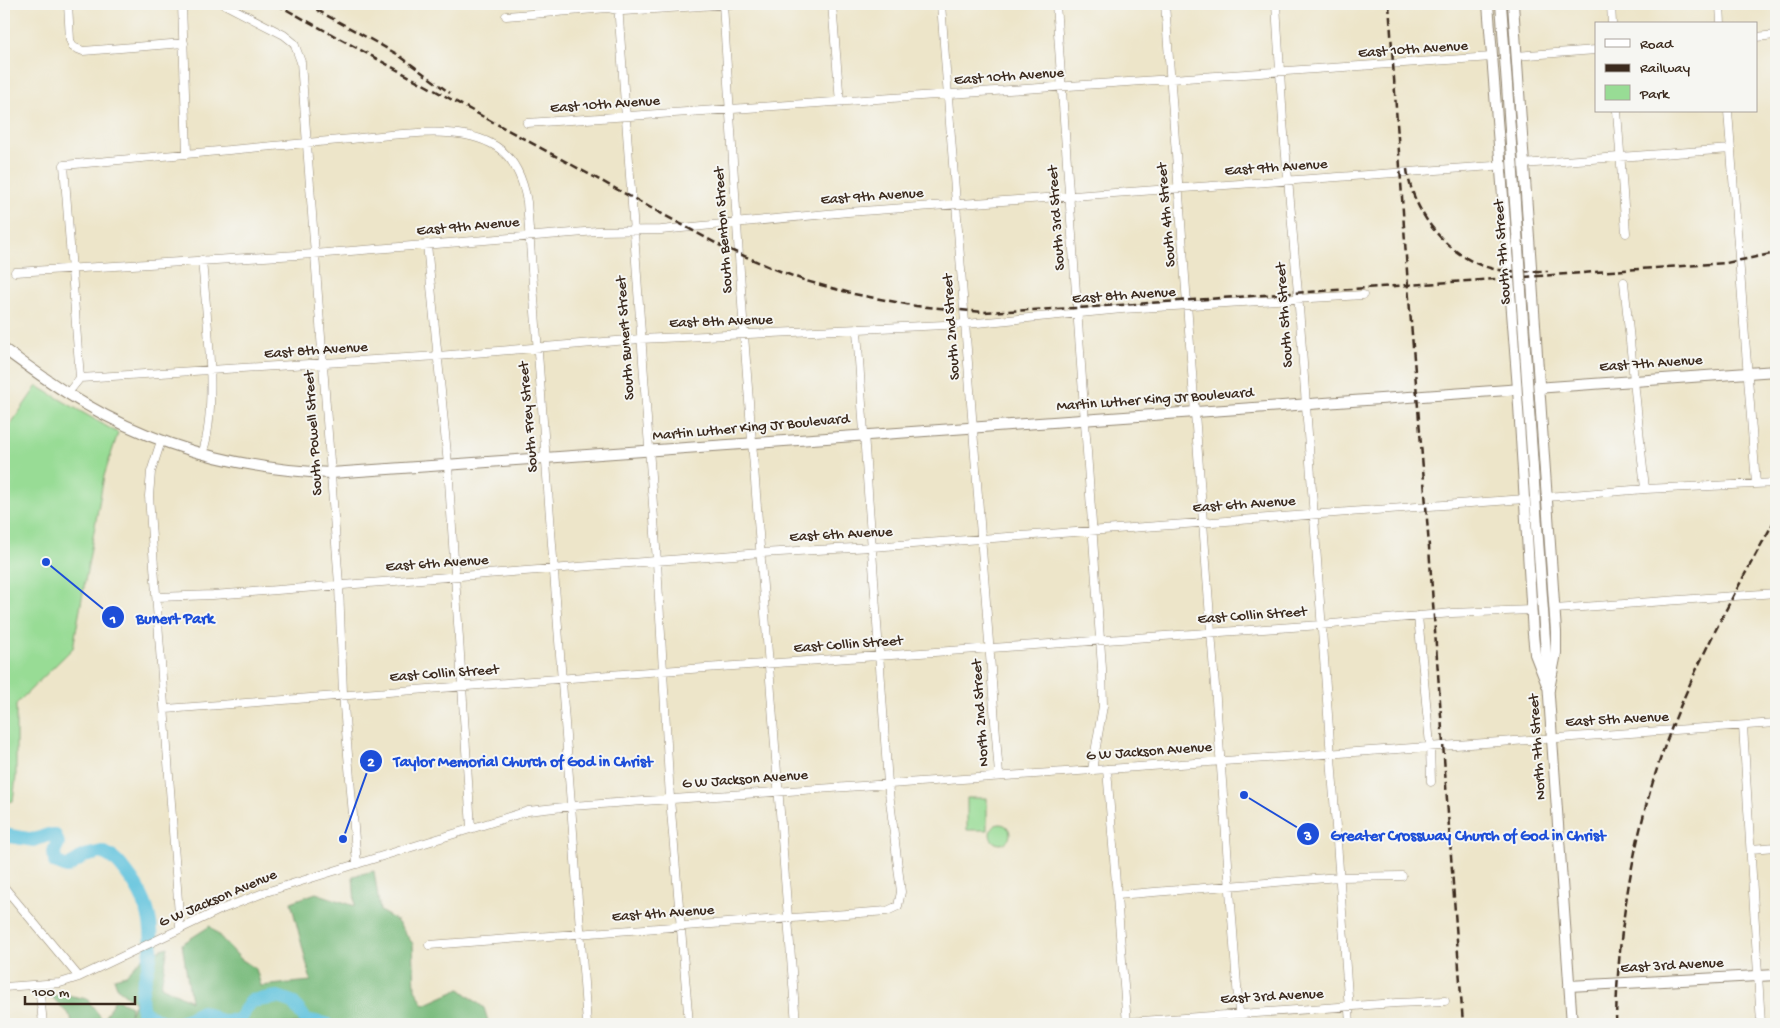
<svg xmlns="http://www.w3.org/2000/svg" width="1780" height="1028" viewBox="0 0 1780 1028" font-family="'Gochi Hand',sans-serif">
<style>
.green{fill:#98dc95;stroke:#6a835a}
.forest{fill:#7abc7e;stroke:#5a734e}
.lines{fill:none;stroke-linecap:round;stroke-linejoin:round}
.river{stroke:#5ec2dd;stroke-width:14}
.minor-casing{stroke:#948874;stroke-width:9}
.major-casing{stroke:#948874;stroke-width:12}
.minor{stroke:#fff;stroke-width:8}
.major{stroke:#fff;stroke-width:10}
.rail{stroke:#3b2a1e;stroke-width:2.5;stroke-dasharray:8 4;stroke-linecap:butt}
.major-bridge-casing{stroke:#948874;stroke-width:12;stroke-linecap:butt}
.major-bridge{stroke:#fff;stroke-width:10}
.labels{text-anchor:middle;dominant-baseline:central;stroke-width:4;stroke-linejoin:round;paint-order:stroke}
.street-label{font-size:15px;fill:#3b2a1e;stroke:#f6f6f2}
.leader{fill:none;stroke:#1d4ed8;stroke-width:2}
.callout-dot{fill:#1d4ed8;stroke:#f6f6f2;stroke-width:2}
.mark-label{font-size:15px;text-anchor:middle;font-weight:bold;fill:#fff}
.callout-label{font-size:16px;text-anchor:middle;font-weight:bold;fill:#1d4ed8;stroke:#f6f6f2;stroke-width:4;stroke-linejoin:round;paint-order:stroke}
</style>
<rect width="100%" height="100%" fill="#f6f6f2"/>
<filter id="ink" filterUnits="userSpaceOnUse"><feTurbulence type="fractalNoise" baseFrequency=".02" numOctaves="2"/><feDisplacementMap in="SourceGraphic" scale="10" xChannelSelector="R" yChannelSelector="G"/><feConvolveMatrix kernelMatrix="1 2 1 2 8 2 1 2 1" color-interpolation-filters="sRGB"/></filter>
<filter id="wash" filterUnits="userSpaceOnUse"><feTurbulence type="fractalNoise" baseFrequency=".0096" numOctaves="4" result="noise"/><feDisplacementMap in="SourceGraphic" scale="20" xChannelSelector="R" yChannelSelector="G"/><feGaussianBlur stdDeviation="1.12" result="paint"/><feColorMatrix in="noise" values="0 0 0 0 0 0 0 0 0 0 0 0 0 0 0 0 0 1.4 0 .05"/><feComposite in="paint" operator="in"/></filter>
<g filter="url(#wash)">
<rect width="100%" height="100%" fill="#ede5c9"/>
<path class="green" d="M37 386 118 433 104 476 73 648 16 704V777L13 801 4 803V434Z
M967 798H987V830H967Z
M990 834a10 10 0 1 1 20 0a10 10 0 1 1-20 0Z"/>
<path class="forest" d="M374 871 380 911 396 920 413 944 415 989 424 1005 460 989 484 1008 489 1024H72L71 1017 51 996 67 995 87 999 103 1020 115 999 131 1006 130 1016 135 1002 118 989 114 978 126 975 145 955 168 947 161 986 191 1001 182 944 210 926 241 959 256 969 261 986 311 981 291 902 316 893 355 906 353 876Z"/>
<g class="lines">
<path class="river" d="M4 835 34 840 48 835 55 836 58 843 54 851 55 862 67 867 84 856 102 852C118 859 122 867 132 880 152 908 156 938 147 971 143 987 139 995 143 1012L162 1022 174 1024
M179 1024 202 1012 219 1021H238L251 1001 278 997 292 1002 306 1020 326 1024"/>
</g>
</g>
<g filter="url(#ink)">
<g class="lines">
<defs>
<path id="minor" d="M68 4 70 40 73 47 83 51 184 43
M182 4 187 154
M224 4 284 35 294 43 301 62 339 585 343 694 357 864
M618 4 657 562 670 799 689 1024
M723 4 744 335 796 1024
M832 4 840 103
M941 4 999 775
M1056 4 1102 668 1103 706 1092 770
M1165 4 1239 1013
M1276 4 1283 122 1298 293 1350 1024
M1611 4 1612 24
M1720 4 1721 24
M506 16 608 8 623 11 731 4
M1756 37 1776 35
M1516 56 1596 50
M1617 111 1626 233
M1728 111 1756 484
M527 123 1492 57
M427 244 448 465 471 828
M202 260C206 310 219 409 202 454
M15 272 314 254 597 231 661 230 848 212 1731 149
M1624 282 1645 489
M80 378 438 356 640 339 966 324 1122 309 1363 295
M67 394 80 378 64 165C156 157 248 148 340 140 383 137 452 123 490 143 513 154 523 178 527 202L587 1024
M161 441 151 472 149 496 180 929
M1547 497 1645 489 1776 483
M158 597 213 595 761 553 872 547 1525 499
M1555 609 1776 593
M1418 616 1430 745 1431 782
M166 709 662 671 1321 625 1452 613 1532 610
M1743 726 1761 1024
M1107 769 1127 1024
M1751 849 1776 847
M4 887 79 977
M1117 895 1339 877 1402 876
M429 945 887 911 898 906 901 892 888 784 857 331
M39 985 43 1024
M4 987 60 983 79 977 222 909 266 892 528 811 572 806 1776 723
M1100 1024 1396 1003 1445 1001"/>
<path id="major" d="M1488 4 1518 389 1533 634 1535 654 1549 690
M1501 4 1507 85
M1513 4 1556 632V653L1549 689
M4 349C30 368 57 388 85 404 160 448 244 470 331 473L1776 371
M1535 497 1572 1024
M1569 986 1776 975"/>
</defs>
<use href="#minor" class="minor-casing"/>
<use href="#major" class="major-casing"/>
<use href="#minor" class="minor"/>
<use href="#major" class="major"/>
<path class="rail" d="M276 4 721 246 772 268 806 281 854 294 916 306 983 312 1077 308 1726 263 1776 253
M306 4 397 54 450 93
M1389 4 1408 286 1426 505 1463 1024
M1407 169C1412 211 1447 257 1490 268 1508 273 1529 271 1548 271
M1616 1024C1617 944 1629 862 1652 785 1679 693 1729 602 1776 518"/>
<defs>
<path id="major-bridge" d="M1507 85 1535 497"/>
</defs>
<use href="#major-bridge" class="major-bridge-casing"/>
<use href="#major-bridge" class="major-bridge"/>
</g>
</g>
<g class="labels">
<g class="street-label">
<text transform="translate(1413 50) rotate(-4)">East 10th Avenue</text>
<text transform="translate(1009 77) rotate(-4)">East 10th Avenue</text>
<text transform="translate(605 105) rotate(-4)">East 10th Avenue</text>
<text transform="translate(1276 168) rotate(-4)">East 9th Avenue</text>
<text transform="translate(872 197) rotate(-4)">East 9th Avenue</text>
<text transform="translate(1167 215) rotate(-95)">South 4th Street</text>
<text transform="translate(1057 218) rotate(-94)">South 3rd Street</text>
<text transform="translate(468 227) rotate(-5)">East 9th Avenue</text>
<text transform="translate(724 230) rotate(-94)">South Benton Street</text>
<text transform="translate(1503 252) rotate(-94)">South 7th Street</text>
<text transform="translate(1124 296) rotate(-4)">East 8th Avenue</text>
<text transform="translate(1285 315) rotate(-94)">South 5th Street</text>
<text transform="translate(721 322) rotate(-2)">East 8th Avenue</text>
<text transform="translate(952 327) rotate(-94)">South 2nd Street</text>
<text transform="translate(626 338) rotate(-94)">South Bunert Street</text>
<text transform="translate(316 351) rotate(-4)">East 8th Avenue</text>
<text transform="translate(1651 364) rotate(-4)">East 7th Avenue</text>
<text transform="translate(1155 400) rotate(-4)">Martin Luther King Jr Boulevard</text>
<text transform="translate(529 417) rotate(-95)">South Frey Street</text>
<text transform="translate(751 428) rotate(-5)">Martin Luther King Jr Boulevard</text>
<text transform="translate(314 433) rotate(-94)">South Powell Street</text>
<text transform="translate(1244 505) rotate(-4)">East 6th Avenue</text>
<text transform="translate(841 535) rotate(-3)">East 6th Avenue</text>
<text transform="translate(437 564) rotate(-4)">East 6th Avenue</text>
<text transform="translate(1252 616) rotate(-4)">East Collin Street</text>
<text transform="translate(848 645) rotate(-4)">East Collin Street</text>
<text transform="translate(444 674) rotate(-4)">East Collin Street</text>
<text transform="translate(981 713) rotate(-94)">North 2nd Street</text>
<text transform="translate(1617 720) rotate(-3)">East 5th Avenue</text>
<text transform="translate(1538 747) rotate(-94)">North 7th Street</text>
<text transform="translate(1149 752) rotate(-4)">G W Jackson Avenue</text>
<text transform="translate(745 780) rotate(-4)">G W Jackson Avenue</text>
<text transform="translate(218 899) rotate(-23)">G W Jackson Avenue</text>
<text transform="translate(663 914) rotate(-4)">East 4th Avenue</text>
<text transform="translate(1672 966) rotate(-3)">East 3rd Avenue</text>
<text transform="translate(1272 997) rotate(-3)">East 3rd Avenue</text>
</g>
</g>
<path class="leader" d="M46 562L113 617M343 839L371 761M1244 795L1308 834"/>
<g class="callout-dot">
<circle cx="46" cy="562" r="5"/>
<circle cx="343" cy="839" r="5"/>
<circle cx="1244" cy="795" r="5"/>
<circle cx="113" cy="617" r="12"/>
<circle cx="371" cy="761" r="12"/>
<circle cx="1308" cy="834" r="12"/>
</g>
<g class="mark-label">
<text x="113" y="623">1</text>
<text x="371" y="766">2</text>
<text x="1308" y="840">3</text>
</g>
<g class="callout-label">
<text x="175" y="623">Bunert Park</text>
<text x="523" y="766">Taylor Memorial Church of God in Christ</text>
<text x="1468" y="840">Greater Crossway Church of God in Christ</text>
</g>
<rect width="1780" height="1028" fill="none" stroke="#f6f6f2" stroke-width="20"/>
<rect x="1595" y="22" width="162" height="90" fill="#f6f6f2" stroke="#aba49d"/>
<rect x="1605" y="39" width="25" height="8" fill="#ffffff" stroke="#aba49d"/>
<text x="1640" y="48" font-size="15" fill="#3b2a1e">Road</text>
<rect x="1605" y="64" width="25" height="8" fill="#3b2a1e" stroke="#aba49d"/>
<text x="1640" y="72" font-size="15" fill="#3b2a1e">Railway</text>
<rect x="1605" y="85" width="25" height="15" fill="#98dc95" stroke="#aba49d"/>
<text x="1640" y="98" font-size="15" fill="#3b2a1e">Park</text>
<path d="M25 996v8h110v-8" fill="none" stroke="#3b2a1e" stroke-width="2.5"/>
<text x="32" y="996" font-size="15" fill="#3b2a1e" stroke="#f6f6f2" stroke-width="4" paint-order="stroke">100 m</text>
</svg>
